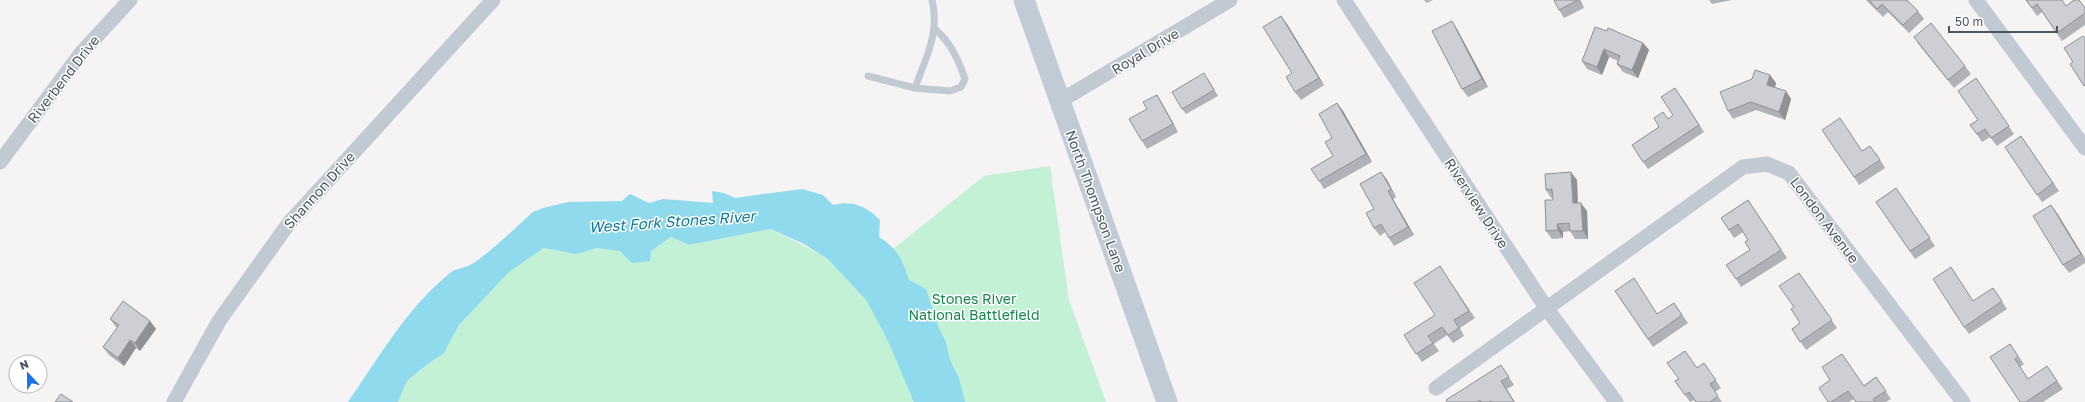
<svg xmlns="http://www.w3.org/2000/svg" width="2085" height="402" viewBox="0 0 2085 402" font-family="'Golos Text',sans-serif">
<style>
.green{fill:#c3f1d5}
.water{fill:#90daee}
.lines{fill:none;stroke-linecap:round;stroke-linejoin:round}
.lane{stroke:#c1cad2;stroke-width:7}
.street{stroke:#c1cad2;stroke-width:15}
.secondary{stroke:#c1cbd6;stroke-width:21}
.wall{fill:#b0b2b7}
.shaded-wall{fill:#909195}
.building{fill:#cdcfd5;stroke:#909195}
.labels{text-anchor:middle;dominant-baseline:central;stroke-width:3;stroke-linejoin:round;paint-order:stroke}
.street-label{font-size:14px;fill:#4a5661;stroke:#fff}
.park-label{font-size:14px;fill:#17864f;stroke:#fff}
.water-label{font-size:15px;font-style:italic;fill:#0c7c9b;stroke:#fff}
</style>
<rect width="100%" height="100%" fill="#f5f3f3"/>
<path class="green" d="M1050 166 1069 300 1106 402H398L407 381 425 366 444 353 459 325 509 272 544 248 570 253 597 248 615 250 656 247 671 237 689 245 771 229 861 275 984 176Z"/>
<path class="water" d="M802 189 823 195 833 205C852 200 866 206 880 220L879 237C898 249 902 259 909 280L926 289 938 326 946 342 950 360 959 378 965 402H914L889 343 867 301 828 259 804 244 771 229 689 245 671 237 651 251 650 261 632 263 620 251 597 248 576 254 544 248 509 272 459 325 444 353 425 366 407 381 398 402H348C379 357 407 308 450 273 456 268 465 268 472 264 491 252 516 227 533 212L543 208 568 202 622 201 630 194 649 203 663 199 713 203 712 191 724 193 735 198Z"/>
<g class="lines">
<path class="lane" d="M868 76 915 88C926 57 940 33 932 0
M915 88 950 91 961 87 965 79C958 59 951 43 935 29"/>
<path class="street" d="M1344 0 1547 309 1616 402
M1976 0 2085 148
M1060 101 1230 0
M0 162 82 52 130 0
M1436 388 1743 167 1767 164 1789 173 1963 402
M174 402 219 321 289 223 493 0"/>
<path class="secondary" d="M1024 0 1167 402"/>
</g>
<path class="wall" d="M1424 0H1433L1427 3Z
M1554 0H1580L1584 8 1564 18 1559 10Z
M1709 0H1732L1712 4Z
M1866 0H1907L1918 11 1924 19 1909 33 1888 12 1883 17Z
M2026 0 2085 8V25L2062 41 2042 12 2037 16Z
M1287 24 1324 85 1301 100 1295 92 1292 73Z
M1457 29 1488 87 1468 97 1462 89Z
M1607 31 1643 43 1649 50 1638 78 1623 72 1617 64 1618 61 1609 57 1602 75 1587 69 1582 61Z
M1914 37 1965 66 1971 74 1954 88 1919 45Z
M1770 75 1776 83 1775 88 1791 99 1785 120 1756 110 1733 119 1728 111Z
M1976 78 2014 134 1997 146 1990 137 1982 142 1970 125 1978 120Z
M1208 79 1218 96 1186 114 1182 109Z
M1157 95 1162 103 1178 132 1147 149 1142 141 1147 109Z
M1681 96 1704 132 1648 169 1632 145 1659 127 1663 112 1668 119 1673 115Z
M1337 103 1343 111 1372 162 1324 189 1319 181 1333 156 1332 138Z
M2021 136 2059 191 2042 202 2005 147Z
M1862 151 1876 153 1885 168 1859 185 1854 177Z
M1381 172 1387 180 1396 197 1393 199 1414 235 1394 246 1385 232 1380 236 1374 228V209Z
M1577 180 1578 203 1587 211 1588 239H1575L1570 231 1563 232V238L1552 239 1546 231 1553 200V197L1551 198 1546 190Z
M1896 188 1935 246 1915 259 1876 202Z
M1748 200 1787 258 1741 287 1736 279 1750 250 1748 240 1743 232 1734 238 1721 218Z
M2057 213 2085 259V263L2069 273 2063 265Z
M1440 266 1475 318 1460 328 1464 336 1453 343 1447 335 1434 344 1439 351 1422 362 1404 335 1435 315Z
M1799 273 1837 328 1806 350 1792 329 1800 323 1794 307Z
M1993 288 2007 309 1969 334 1964 327 1973 301Z
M1615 291 1658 314 1674 303 1688 323 1653 347Z
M110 319 150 321 156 329 140 351 136 348 124 366 109 355 103 347 117 328 116 327Z
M2010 344 2024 364 2020 367 2028 379 2047 366 2063 389 2043 402H2020Z
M1704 363 1721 388 1715 392 1722 402H1696L1694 400 1690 402 1675 381Z
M1501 365 1514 385 1507 389 1515 402H1447Z
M1876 377 1891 399 1886 402H1856L1854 399 1849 402H1828L1830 380 1864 385Z"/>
<path class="shaded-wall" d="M1579 0H1580L1584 8Z
M1281 16 1287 24 1324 85 1319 78Z
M1452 21 1457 29 1488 87 1482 79Z
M1643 43 1649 50 1638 78 1632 70Z
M1604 49 1609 57 1602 75 1597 67Z
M1770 75 1776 83 1773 93 1767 85Z
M1786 91 1791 99 1785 120 1779 112Z
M1157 95 1162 103 1178 132 1173 124Z
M1337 103 1343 111 1372 162 1366 154Z
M1381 172 1387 180 1396 197 1391 189Z
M1571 172 1577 180 1578 211 1573 203Z
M1388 191 1393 199 1414 235 1408 227Z
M1581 203 1587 211 1588 239 1583 231Z
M2051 205 2057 213 2085 259 2081 254Z
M1557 224 1563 232V238L1558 230Z
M150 321 156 329 140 351 135 343Z
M130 340 136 348 124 366 118 358Z"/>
<path class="building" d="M1554 0H1578L1559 10Z
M1869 0H1907L1918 11 1903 25 1882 4 1877 9Z
M2026 0H2062L2066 6 2074 0H2079L2085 8V13L2057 33 2037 4 2032 8Z
M1281 16 1319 78 1295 92 1286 77 1292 73 1263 27Z
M1452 21 1482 79 1462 89 1432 31Z
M1931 23 1965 66 1948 80 1914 37Z
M1595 27 1607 31 1608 28 1643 43 1632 70 1617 64 1620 56 1604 49 1597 67 1582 61Z
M2083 36 2085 38V85L2084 86 2070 64 2073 62 2064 48Z
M1755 70 1770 75 1767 85 1786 91 1779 112 1751 102 1728 111 1720 92 1752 79Z
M1204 73 1214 90 1182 109 1172 92Z
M1976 78 2009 126 1991 138 1985 129 1977 134 1970 125 1978 120 1958 91Z
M1675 88 1699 125 1643 162 1632 145 1659 127 1654 118 1663 112 1668 119 1673 115 1661 97Z
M1157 95 1173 124 1142 141 1129 119 1147 109 1143 102Z
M1337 103 1366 154 1319 181 1311 169 1333 156 1325 142 1332 138 1319 114Z
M1840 118 1862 151 1870 146 1880 160 1854 177 1822 130Z
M2021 136 2053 183 2037 195 2005 147Z
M1381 172 1391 189 1388 191 1408 227 1389 238 1381 224 1374 228 1366 213 1374 209 1360 184Z
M1571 172 1573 203H1581L1583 231H1570L1569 223 1557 224 1558 230 1546 231 1545 200H1553L1552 189 1546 190 1545 174Z
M1896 188 1930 238 1910 251 1876 202Z
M1748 200 1781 250 1736 279 1726 265 1750 250 1745 242 1748 240 1738 224 1729 230 1721 218Z
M2051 205 2081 254 2063 265 2033 216Z
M1440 266 1469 311 1454 320 1459 328 1448 335 1442 327 1428 336 1433 343 1416 354 1404 335 1435 315 1414 283Z
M1951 267 1973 301 1993 288 2002 301 1964 327 1933 279Z
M1799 273 1832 320 1800 342 1792 329 1800 323 1791 309 1794 307 1779 286Z
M1634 278 1657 314 1674 303 1682 315 1648 339 1615 291Z
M123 301 150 321 135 343 130 340 118 358 103 347 119 325 110 319Z
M2010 344 2018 356 2015 359 2028 379 2047 366 2057 381 2026 402H2020L1990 357Z
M1685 351 1697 368 1704 363 1716 380 1710 384 1718 396 1710 402H1696L1689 392 1685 395 1675 381 1679 379 1667 363Z
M1842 354 1864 386 1876 377 1886 391 1873 399 1875 402H1856L1848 391 1831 402H1828L1819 388 1830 380 1822 367Z
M1501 365 1509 377 1501 381 1514 402H1491V401L1489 402H1481L1480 400 1477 402H1447L1446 400Z
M61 394 73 402H55Z"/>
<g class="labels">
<g class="street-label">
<text transform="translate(1145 51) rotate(-31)">Royal Drive</text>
<text transform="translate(63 79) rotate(-52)">Riverbend Drive</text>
<text transform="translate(319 190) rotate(-48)">Shannon Drive</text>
<text transform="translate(1096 201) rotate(70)">North Thompson Lane</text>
<text transform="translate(1477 203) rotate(57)">Riverview Drive</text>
<text transform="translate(1825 220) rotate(53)">London Avenue</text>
</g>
<g class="park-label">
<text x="974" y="298">Stones River<tspan x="974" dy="16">National Battlefield</tspan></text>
</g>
<g class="water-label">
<text transform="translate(672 221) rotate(-4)">West Fork Stones River</text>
</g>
</g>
<g transform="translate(28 374) rotate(338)"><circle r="19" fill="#ffffff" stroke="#b7bbc0"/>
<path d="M0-3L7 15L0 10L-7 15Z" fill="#1a73e8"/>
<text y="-6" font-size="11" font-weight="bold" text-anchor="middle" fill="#4a5661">N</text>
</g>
<path d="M1949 26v6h108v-6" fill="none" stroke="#4a5661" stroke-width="2"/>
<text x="1955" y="26" font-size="12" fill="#4a5661" stroke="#ffffff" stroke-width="3" paint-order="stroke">50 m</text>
</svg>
